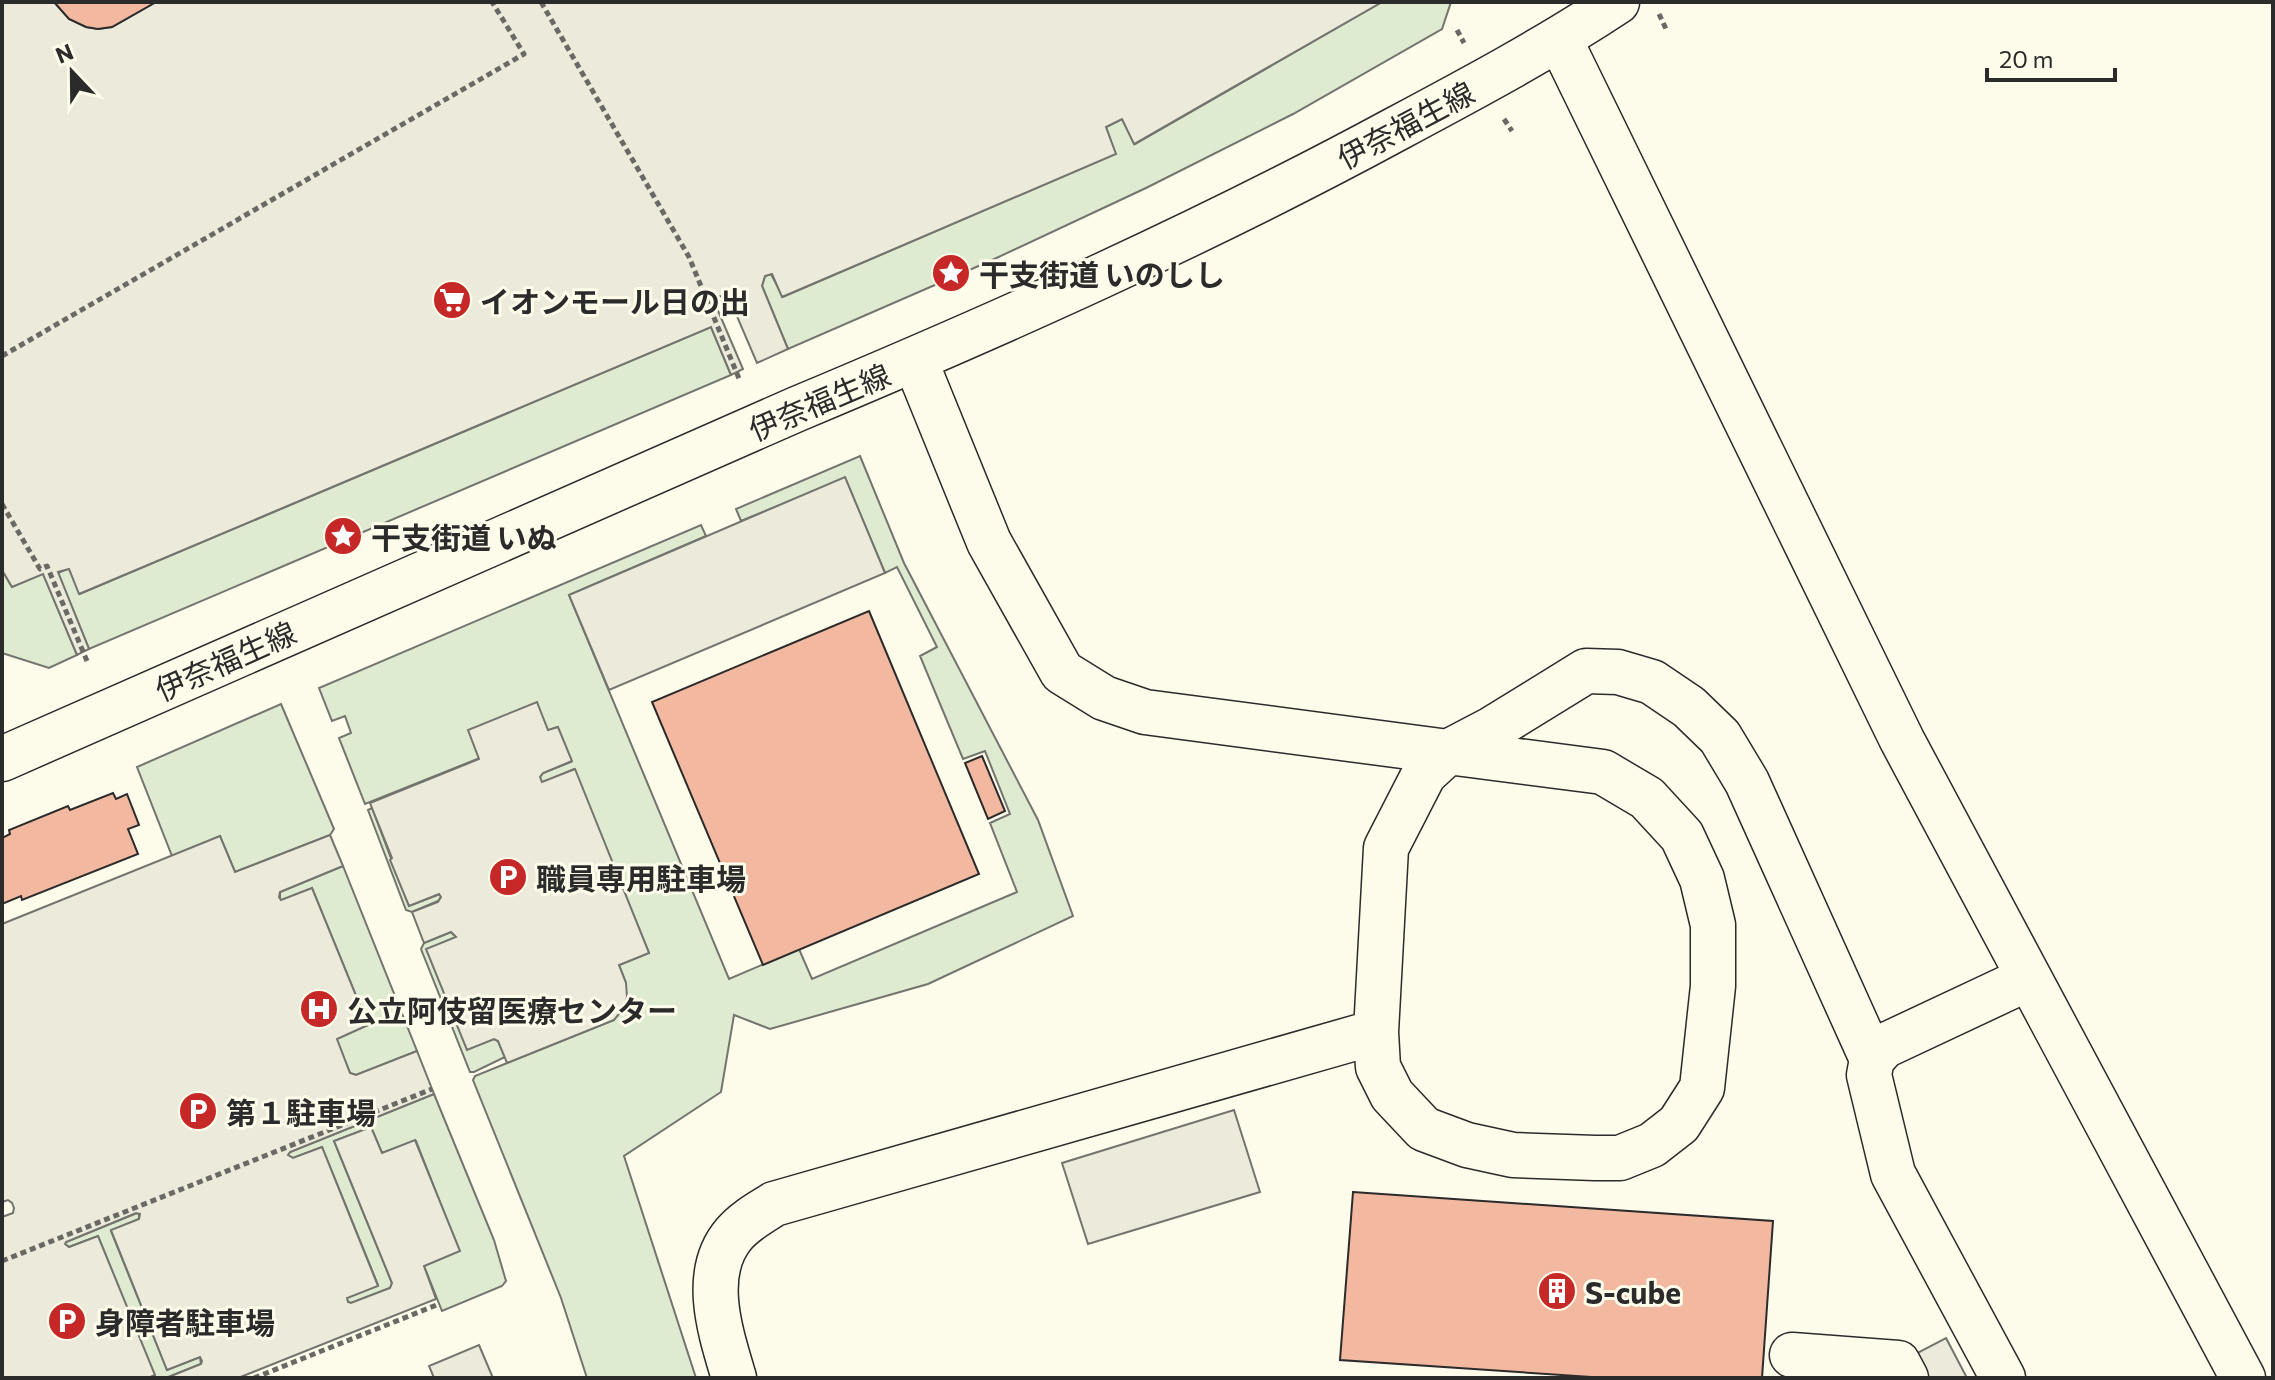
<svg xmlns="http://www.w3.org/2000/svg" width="2275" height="1380" viewBox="0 0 2275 1380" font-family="Commissioner,'Noto Sans JP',sans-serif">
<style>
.green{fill:#deebd1;stroke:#74746e;stroke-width:2}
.parking{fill:#eceadb;stroke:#74746e;stroke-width:2}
.building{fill:#f2b8a0;stroke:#2b2b2b;stroke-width:2}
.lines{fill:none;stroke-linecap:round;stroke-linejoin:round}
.minor-casing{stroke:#2b2b2b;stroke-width:47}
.major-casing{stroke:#2b2b2b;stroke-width:47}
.path{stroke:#6a6964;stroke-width:5;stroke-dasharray:6 4;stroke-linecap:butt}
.minor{stroke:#fdfbea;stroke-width:44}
.major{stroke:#fdfbea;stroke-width:44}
.labels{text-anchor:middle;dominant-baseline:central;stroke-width:6;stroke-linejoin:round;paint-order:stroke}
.street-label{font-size:30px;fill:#2b2b2b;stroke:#fdfbea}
.poi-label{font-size:30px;font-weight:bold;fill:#2b2b2b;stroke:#fdfbea;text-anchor:start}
</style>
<rect width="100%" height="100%" fill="#fdfbea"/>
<path class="green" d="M1382 2H1451L1442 29 1293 114 1146 188 990 261 788 349 762 286 765 276 771 274 783 297 1115 154 1106 127 1122 119 1135 144Z
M711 327 731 375 89 649 58 573 69 568 80 594Z
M860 456 904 563 1038 820 1073 916 928 984 770 1029 734 1015 721 1092 624 1156 696 1378H587L561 1298 473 1080 475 1076 614 1020 626 983 619 965 649 953 574 769 542 783 540 777 543 773 571 762 557 727 365 804 339 738 351 733 345 716 332 721 319 688 701 525 706 536 569 595 729 979 799 949 812 979 1017 892 990 823 1010 814 985 751 963 759 920 656 937 647 897 567 885 573 845 478 741 521 736 509Z
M2 570 12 587 43 573 77 655 49 668 2 653Z
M281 704 334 829 330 835 235 872 220 836 172 856 137 767Z
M372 808 409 906 440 894 441 897 438 901 412 912 406 910 368 810Z
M343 866 417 1051 356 1075 350 1073 336 1039 368 1025 312 888 280 901V892Z
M451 932 456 937 427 950 467 1049 494 1039 498 1041 505 1057 474 1072H470L421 949 424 943Z
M434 1094 494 1240 506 1281 502 1286 442 1311 424 1266 459 1251 416 1141 382 1153 371 1127 334 1141 392 1283 390 1288 351 1303 348 1302 346 1298 378 1285 322 1147 293 1158 288 1155 290 1152Z
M137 1213 139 1214V1219L111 1231 167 1370 200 1357 201 1364 166 1378H148L154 1375 98 1236 69 1247 65 1244 66 1242Z"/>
<path class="parking" d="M2 2H54L69 19 86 27 98 29 112 27 156 2H1382L1134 144 1122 119 1106 127 1116 154 782 297 772 274 765 276 762 286 788 349 757 363 730 300 720 296 713 299 743 369 731 375 711 327 79 594 69 569 58 572 89 649 77 655 43 574 12 587 2 570Z
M845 477 885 573 609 690 569 595Z
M537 702 548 730 558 727 572 761 543 773 540 777 542 782 575 769 649 953 619 965 626 983 627 997 623 1009 614 1020 507 1063 498 1041 494 1039 467 1050 426 949 456 937 451 932 424 943 412 912 438 902 441 897 439 894 409 906 390 860 392 858 370 803 479 759 468 730Z
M330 835 343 866 280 892 279 897 281 900 312 888 368 1025 337 1039 350 1073 356 1075 417 1051 434 1094 290 1152 288 1155 293 1158 322 1147 378 1286 347 1298 348 1302 351 1303 390 1288 392 1283 334 1141 371 1127 382 1153 415 1140 460 1251 424 1266 436 1299 238 1378H166L201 1364 202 1361 200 1357 167 1370 111 1230 139 1219 140 1214 136 1213 66 1242 65 1244 69 1247 98 1236 155 1375 148 1378H2V1217L13 1213 14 1208 12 1203 8 1200 2 1202V924L220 836 235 872Z
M1234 1110 1260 1192 1088 1244 1062 1163Z
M1946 1338 1967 1378H1880L1877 1374Z
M479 1345 493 1378H434L429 1366Z"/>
<path class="building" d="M54 2H156L112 27 98 29 86 27 69 19Z
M869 611 979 874 763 965 652 702Z
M982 756 1005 811 988 819 965 763Z
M113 793 116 799 127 794 139 825 128 829 138 854 22 900 21 896 2 904V838L10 834 9 830 68 806 70 810Z
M1353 1192 1773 1221 1762 1378H1606L1340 1360Z"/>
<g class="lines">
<defs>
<path id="minor" d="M1560 40 1902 740 2243 1378
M915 360 989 542 1062 672 1104 698 1145 712 1448 752 1603 772 1647 798 1682 836 1702 879 1713 925V986L1702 1088 1679 1124 1652 1145 1620 1158H1595L1513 1155 1467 1145 1424 1129 1392 1095 1378 1067 1376 1032 1386 848 1424 774 1448 752 1492 729 1586 671 1618 672 1652 682 1689 707 1720 737 1747 782 1872 1059
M1792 1355 1898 1363 1906 1378
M734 1378C721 1334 700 1274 734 1234 745 1221 760 1213 774 1204L1376 1032
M2003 1378 1893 1174 1869 1075 1872 1059 1884 1046 2029 978"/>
<path id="major" d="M2 759 797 409C1000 324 1202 234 1396 129 1471 89 1546 49 1617 2"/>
</defs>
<use href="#minor" class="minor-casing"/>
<use href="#major" class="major-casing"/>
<path class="path" d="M541 2 689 257 740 381
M1659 14 1667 31
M1457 30 1464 43
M1504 119 1512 131
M2 356 524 54 492 2
M2 504 40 569 47 566 87 661
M2 1261 432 1089
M254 1378 439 1304"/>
<use href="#minor" class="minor"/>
<use href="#major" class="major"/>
</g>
<defs>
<symbol id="sight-disc" viewBox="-11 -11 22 22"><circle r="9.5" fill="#c62828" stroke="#fdfbea"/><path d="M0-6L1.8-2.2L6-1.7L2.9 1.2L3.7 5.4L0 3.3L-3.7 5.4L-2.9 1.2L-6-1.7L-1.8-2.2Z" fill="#fff"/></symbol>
<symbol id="supermarket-disc" viewBox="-11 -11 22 22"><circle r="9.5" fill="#c62828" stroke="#fdfbea"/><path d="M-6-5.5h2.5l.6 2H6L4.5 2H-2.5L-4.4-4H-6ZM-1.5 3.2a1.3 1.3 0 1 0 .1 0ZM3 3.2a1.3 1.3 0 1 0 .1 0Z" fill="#fff"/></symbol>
<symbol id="parking-disc" viewBox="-11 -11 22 22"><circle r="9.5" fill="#c62828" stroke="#fdfbea"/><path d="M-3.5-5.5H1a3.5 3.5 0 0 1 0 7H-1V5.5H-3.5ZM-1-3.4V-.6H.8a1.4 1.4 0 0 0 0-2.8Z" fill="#fff"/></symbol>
<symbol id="hospital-disc" viewBox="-11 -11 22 22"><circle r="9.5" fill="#c62828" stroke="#fdfbea"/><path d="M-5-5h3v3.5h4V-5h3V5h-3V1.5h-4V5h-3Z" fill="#fff"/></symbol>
<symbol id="building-disc" viewBox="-11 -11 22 22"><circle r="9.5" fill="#c62828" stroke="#fdfbea"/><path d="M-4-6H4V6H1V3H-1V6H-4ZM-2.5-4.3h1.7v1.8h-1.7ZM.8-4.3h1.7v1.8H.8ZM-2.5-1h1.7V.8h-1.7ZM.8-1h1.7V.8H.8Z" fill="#fff"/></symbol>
</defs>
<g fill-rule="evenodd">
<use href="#sight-disc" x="929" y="251" width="44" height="44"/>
<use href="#supermarket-disc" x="430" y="278" width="44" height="44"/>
<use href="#sight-disc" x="321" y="514" width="44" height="44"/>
<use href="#parking-disc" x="486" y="855" width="44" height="44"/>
<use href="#hospital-disc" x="297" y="987" width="44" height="44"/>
<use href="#parking-disc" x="176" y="1089" width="44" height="44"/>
<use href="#building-disc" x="1535" y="1269" width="44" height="44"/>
<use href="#parking-disc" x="45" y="1299" width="44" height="44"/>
</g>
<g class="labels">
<g class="street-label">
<text transform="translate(1405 124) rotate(-28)">伊奈福生線</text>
<text transform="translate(819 401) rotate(-23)">伊奈福生線</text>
<text transform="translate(225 660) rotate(-24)">伊奈福生線</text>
</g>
<g class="poi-label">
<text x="979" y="273">干支街道 いのしし</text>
<text x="480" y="300">イオンモール日の出</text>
<text x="371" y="536">干支街道 いぬ</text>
<text x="536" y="877">職員専用駐車場</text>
<text x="347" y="1009">公立阿伎留医療センター</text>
<text x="226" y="1111">第１駐車場</text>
<text x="1585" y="1291">S-cube</text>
<text x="95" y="1321">身障者駐車場</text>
</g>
</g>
<rect width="2275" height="1380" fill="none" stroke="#2b2b2b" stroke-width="8"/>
<g transform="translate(72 72) rotate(338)" stroke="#fdfbea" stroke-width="6" paint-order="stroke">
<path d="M0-6L14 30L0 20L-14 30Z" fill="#2b2b2b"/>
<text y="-12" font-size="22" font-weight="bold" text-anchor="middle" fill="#2b2b2b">N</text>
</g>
<path d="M1987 68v12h128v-12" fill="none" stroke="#2b2b2b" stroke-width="4"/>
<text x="1999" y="68" font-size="24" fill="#2b2b2b" stroke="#fdfbea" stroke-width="6" paint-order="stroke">20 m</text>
</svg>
